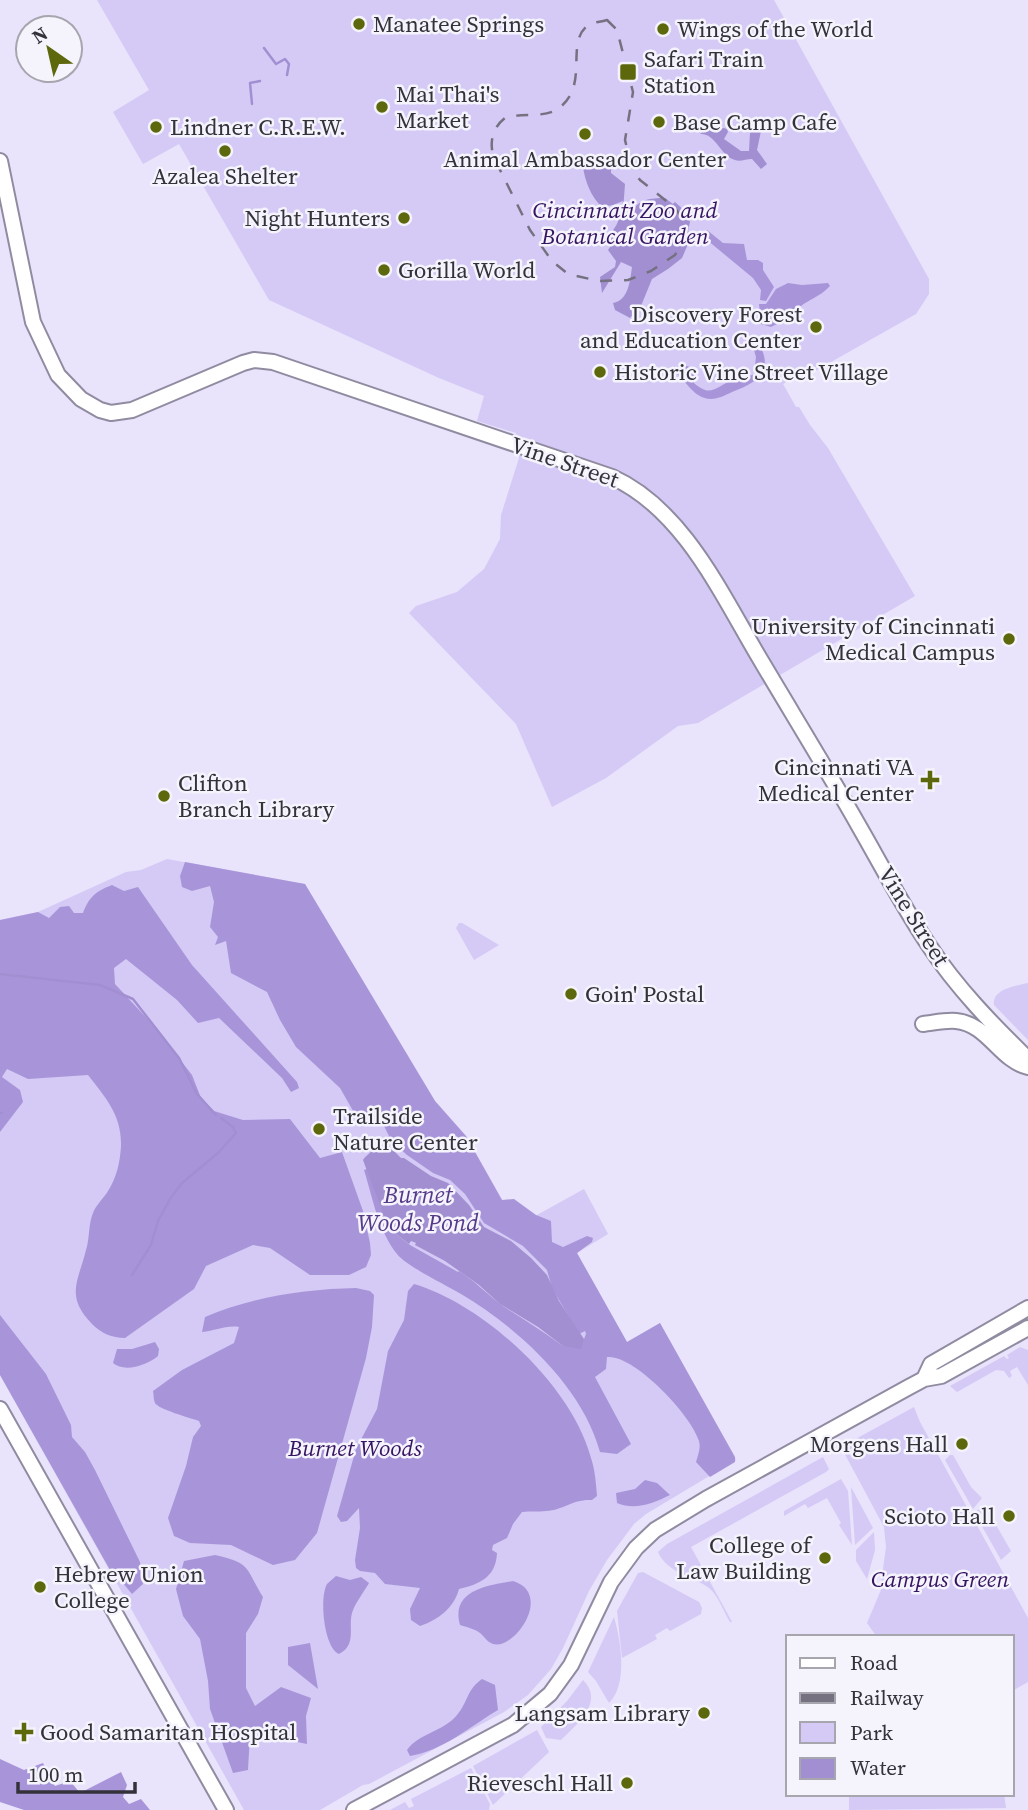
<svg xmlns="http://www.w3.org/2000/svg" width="1028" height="1810" viewBox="0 0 1028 1810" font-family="'Source Serif 4',serif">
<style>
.green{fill:#d4caf5}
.forest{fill:#a895d9}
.water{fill:#a28fd2}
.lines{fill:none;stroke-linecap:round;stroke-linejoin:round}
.stream{stroke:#a28fd2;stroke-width:2.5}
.major-casing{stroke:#918ba1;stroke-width:18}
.major{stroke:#fff;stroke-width:14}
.rail{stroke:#757180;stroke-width:2.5;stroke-dasharray:12 12;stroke-linecap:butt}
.poi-dot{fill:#5d670b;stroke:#f5f3fc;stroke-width:2.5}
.labels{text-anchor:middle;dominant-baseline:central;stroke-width:5;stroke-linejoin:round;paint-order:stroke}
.poi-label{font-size:23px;fill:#33313a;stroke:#f5f3fc;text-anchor:start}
.park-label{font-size:23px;font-style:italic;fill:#351462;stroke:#f5f3fc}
.street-label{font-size:23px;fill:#33313a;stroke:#f5f3fc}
.water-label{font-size:24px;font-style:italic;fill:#563a8a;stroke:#f5f3fc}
</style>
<rect width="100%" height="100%" fill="#e9e3fb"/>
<path class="green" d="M97 0H774L929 279V294L916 314 808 375 801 373 783 384 796 407H799L810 425 828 448 915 596 698 723 678 726 606 778 552 807 516 724 409 613 416 606 457 592 484 569 500 539 501 515 519 458 516 433 477 421 484 396 439 378 269 300 179 144 143 164 113 112 149 90Z
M167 859 305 884 435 1101 466 1136 517 1226 584 1189 608 1234 577 1253 627 1342 660 1323 736 1460 646 1514 634 1524 607 1560 589 1591 563 1648 551 1669 528 1695 504 1712 369 1784 363 1785 320 1810H244L0 1375V920L38 912 126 872 141 870Z
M459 923H462L499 945 474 960 456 928Z
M1028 983V1040L994 1005C992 989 1015 986 1028 983Z
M1020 1347 1028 1350V1385L1017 1367 1010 1371 1012 1376 1009 1378 1004 1371 996 1370 957 1392 950 1386 1004 1356 1007 1359 1009 1358 1007 1355Z
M914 1407 920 1422 1028 1618V1682L1012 1691V1637H877L867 1623 883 1585 881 1584 886 1547 884 1527 841 1447Z
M950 1455H953L971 1487 982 1498 973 1509 945 1460Z
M823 1457 829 1469 826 1472 691 1547 732 1622H730C724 1612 718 1595 709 1588 693 1576 667 1573 658 1552L667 1544Z
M841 1479 848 1491 852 1545 839 1525 841 1523 827 1498 808 1508 805 1504 784 1516V1511Z
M851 1487 873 1528 855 1545Z
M985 1506 1011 1551 1001 1560 974 1512Z
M874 1532 875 1550 867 1579 856 1561V1550Z
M643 1572 699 1602 702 1608 701 1614 670 1631 667 1628 655 1635 657 1639 622 1658 617 1611 638 1573Z
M614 1617C621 1641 628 1684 609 1703L596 1681 588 1672Z
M583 1680C605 1702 577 1724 561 1740L546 1738 541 1727 567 1701Z
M537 1730 549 1752 493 1805 473 1766Z
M471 1768 490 1804 489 1810H390L405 1802 409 1808 414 1806 411 1799Z
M849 1794H1004L1006 1808 849 1810Z"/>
<path class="forest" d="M707 230 723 243 744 244 747 260H758L763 263V270L774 287 766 301 760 300 761 290 753 278 701 235Z
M788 283 802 285 828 283 830 286C815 302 798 300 788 323H779L771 327 761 324 759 304H766L776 289Z
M752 343 759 344C775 372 756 383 732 392 726 395 718 399 711 399 693 399 685 378 672 370L681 364 698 370 694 377V383C711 398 715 387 731 381 739 377 746 379 754 374L756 357Z
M185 862 305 884 435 1101 466 1136 502 1200 514 1199 536 1215 551 1221 552 1242 563 1247 587 1236 593 1238 592 1242 577 1253 627 1342 660 1323 735 1457V1462L710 1477 696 1462C698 1455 701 1448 699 1441 692 1416 634 1354 607 1357L606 1369 595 1377 631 1444 617 1454 600 1452C582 1386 518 1328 461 1294 446 1285 406 1266 397 1254 378 1230 373 1199 364 1170L367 1169 388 1228 410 1245 458 1272 459 1271C475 1281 488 1295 503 1306 523 1319 543 1331 563 1346L584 1339 586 1334 585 1331 579 1334 552 1288 547 1270 523 1246 484 1223 465 1194 450 1180 433 1173 407 1155 389 1139V1136L381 1120 369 1116 366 1121 356 1116 340 1088 296 1047 280 1020 267 992 231 973 226 941 215 945 218 937 210 927 214 902 210 886 192 891 182 887 180 876Z
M112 885 124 891 138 887 192 965 297 1082 299 1088 291 1092 282 1078 219 1018 198 1023 177 1000 126 959 114 968 115 984 153 1025 192 1075 201 1098 214 1111 243 1120 290 1119 320 1158 342 1152 363 1211 370 1243 371 1255 366 1267 349 1275H310L270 1248 253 1245 206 1266 194 1289 125 1338C112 1338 101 1333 92 1324 65 1296 78 1282 86 1250 90 1238 88 1225 93 1213 96 1205 103 1199 108 1191 117 1177 120 1162 121 1146 122 1115 105 1097 88 1075L28 1079 7 1069 2 1077 20 1090 23 1102 0 1132V920L38 912 49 918 60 907 69 906 74 913H83C89 897 96 891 112 885Z
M414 1284C485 1305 572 1386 591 1458 595 1470 596 1483 597 1496L592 1500C572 1499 564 1510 546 1511 538 1512 530 1511 522 1512L513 1524 507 1538 493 1545 492 1550 497 1553C496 1577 480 1584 459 1589 454 1608 438 1620 420 1626L411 1620 410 1609 420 1588 385 1584 375 1573 360 1571 356 1568 355 1560 360 1528 359 1508 347 1521 341 1522 337 1516 356 1449 377 1409 388 1351 404 1320 408 1291Z
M356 1288 370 1291 374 1295 372 1327 366 1358 317 1533 295 1560 273 1565 231 1545 190 1543 174 1536 168 1518 186 1466 193 1437 201 1426 199 1421C190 1418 158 1409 155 1403 153 1399 154 1395 153 1391L182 1370 234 1343 239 1327C226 1325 215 1331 202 1332L205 1317C252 1297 305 1289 356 1288Z
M0 1315 46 1374 71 1425 72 1437 85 1452 95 1470 140 1562 143 1584 132 1594 122 1582 114 1577 0 1375Z
M155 1342 159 1349 158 1356C148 1365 124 1373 113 1363L117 1349H132Z
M645 1480 657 1483 670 1495C654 1503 635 1511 617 1503L616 1493 635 1489Z
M215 1555C252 1563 245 1568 263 1597L258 1614 246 1633V1688L255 1706 281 1687 311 1698 306 1716 307 1744 288 1740 268 1731 250 1734 248 1770 233 1773 210 1709 208 1681 200 1639 183 1616 176 1589 184 1561Z
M336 1576 350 1580 361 1577 369 1583C364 1592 355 1603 352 1613 348 1628 357 1645 339 1654 324 1648 319 1598 327 1584 328 1583 335 1577 336 1576Z
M513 1581C553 1593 516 1650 493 1644 487 1642 485 1637 480 1633 475 1629 466 1627 460 1625 450 1590 489 1585 513 1581Z
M310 1643 318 1689 288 1665V1647Z
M482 1679 495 1685 498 1710C471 1726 442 1751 410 1756L407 1750C419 1733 443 1732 457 1715 468 1702 467 1689 482 1679Z
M0 1759 24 1770 43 1763 55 1786 70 1781 80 1793 121 1772 127 1785 123 1797 129 1804 141 1799 150 1810H24L0 1802Z"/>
<path class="water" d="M705 121 710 128 717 126 727 129 728 132 724 139 741 151H749L750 133 755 124 761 131 757 150 767 164 761 169 752 159C746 159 740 162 735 160 720 156 716 133 700 134L703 131Z
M597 156 607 158 611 162V173L625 184 623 211 625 214 631 213C638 199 651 198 665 198L673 204 675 202 687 213 690 222 688 231 692 235 682 258 668 269 652 279 641 306 630 318 615 310 613 303C629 300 630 280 632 267L621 262 602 293 600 277 615 267 616 261 608 250 610 247 609 235C621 222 619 216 623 201L613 205 602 207C591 197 585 181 583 167L592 158Z
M387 1144 401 1158H404L431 1176 448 1183 469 1205 484 1227 511 1241 531 1258 547 1275 559 1301 584 1339 581 1349 563 1346 538 1327 500 1304 479 1285 445 1261 415 1245 416 1243 411 1241 409 1244 388 1228 363 1160C367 1154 380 1144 387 1144Z"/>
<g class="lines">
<path class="stream" d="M264 48 276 64 285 59 289 64 287 75
M252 104 250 83 260 81
M0 974 100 985 133 999 179 1058 197 1094 216 1115
M0 1113H2
M132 1275 151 1245 158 1221 170 1199 182 1183 218 1153 236 1133 233 1127 221 1118"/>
<defs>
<path id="major" d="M0 161 33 322 58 375 81 399 100 410 111 413 132 410 243 363 254 360 273 362 612 477C685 510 723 598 763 664 795 718 829 773 860 828 883 868 904 909 930 947 957 988 993 1025 1028 1059
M923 1024C933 1023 945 1020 956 1021 988 1024 999 1060 1028 1067
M924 1379 931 1364 1028 1308
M0 1409 226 1810
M354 1810 513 1725 550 1694 571 1665 611 1582 636 1548 655 1530 706 1499 909 1387 924 1379 941 1376 1028 1328"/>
</defs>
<use href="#major" class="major-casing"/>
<use href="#major" class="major"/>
<path class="rail" d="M607 20 617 30 633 92 625 140 632 169 640 180 675 208 682 218 684 237 675 255 651 271 628 280 599 281 568 274 552 261 530 230 494 158C489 143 492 128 505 118 521 112 545 119 559 108 589 86 566 45 586 27 592 22 600 22 607 20Z"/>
</g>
<g class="poi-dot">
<circle cx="359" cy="24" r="7"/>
<circle cx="663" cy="29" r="7"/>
<rect x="619" y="63" width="18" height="18" rx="3.5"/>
<circle cx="382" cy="107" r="7"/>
<circle cx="659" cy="122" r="7"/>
<circle cx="156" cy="127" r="7"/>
<circle cx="585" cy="134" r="7"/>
<circle cx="225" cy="151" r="7"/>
<circle cx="404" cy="218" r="7"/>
<circle cx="384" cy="270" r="7"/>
<circle cx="816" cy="327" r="7"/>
<circle cx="600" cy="372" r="7"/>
<circle cx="1009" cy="639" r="7"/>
<path d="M926.5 769.5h7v7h7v7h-7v7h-7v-7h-7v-7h7z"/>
<circle cx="164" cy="796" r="7"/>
<circle cx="571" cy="994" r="7"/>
<circle cx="319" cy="1129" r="7"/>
<circle cx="962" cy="1444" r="7"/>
<circle cx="1009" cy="1516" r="7"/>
<circle cx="825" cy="1558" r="7"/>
<circle cx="40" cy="1587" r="7"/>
<circle cx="704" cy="1713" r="7"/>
<path d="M20.5 1721.5h7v7h7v7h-7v7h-7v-7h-7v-7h7z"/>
<circle cx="627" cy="1783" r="7"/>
</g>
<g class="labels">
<g class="poi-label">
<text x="373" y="24">Manatee Springs</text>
<text x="677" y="29">Wings of the World</text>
<text x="644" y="59">Safari Train<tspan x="644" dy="26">Station</tspan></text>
<text x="396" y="94">Mai Thai's<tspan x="396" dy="26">Market</tspan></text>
<text x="673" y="122">Base Camp Cafe</text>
<text x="170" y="127">Lindner C.R.E.W.</text>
<text x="585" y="159" text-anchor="middle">Animal Ambassador Center</text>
<text x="225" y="176" text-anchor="middle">Azalea Shelter</text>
<text x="390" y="218" text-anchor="end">Night Hunters</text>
<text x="398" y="270">Gorilla World</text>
<text x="802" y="314" text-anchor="end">Discovery Forest<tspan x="802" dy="26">and Education Center</tspan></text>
<text x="614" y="372">Historic Vine Street Village</text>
<text x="995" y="626" text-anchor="end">University of Cincinnati<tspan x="995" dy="26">Medical Campus</tspan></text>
<text x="914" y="767" text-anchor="end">Cincinnati VA<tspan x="914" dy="26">Medical Center</tspan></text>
<text x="178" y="783">Clifton<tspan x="178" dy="26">Branch Library</tspan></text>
<text x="585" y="994">Goin' Postal</text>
<text x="333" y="1116">Trailside<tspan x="333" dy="26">Nature Center</tspan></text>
<text x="948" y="1444" text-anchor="end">Morgens Hall</text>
<text x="995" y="1516" text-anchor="end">Scioto Hall</text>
<text x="811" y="1545" text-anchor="end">College of<tspan x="811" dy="26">Law Building</tspan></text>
<text x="54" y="1574">Hebrew Union<tspan x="54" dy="26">College</tspan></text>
<text x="690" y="1713" text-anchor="end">Langsam Library</text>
<text x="40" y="1732">Good Samaritan Hospital</text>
<text x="613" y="1783" text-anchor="end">Rieveschl Hall</text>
</g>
<g class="park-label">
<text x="625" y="210">Cincinnati Zoo and<tspan x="625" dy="26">Botanical Garden</tspan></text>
<text x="355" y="1448">Burnet Woods</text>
<text x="940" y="1579">Campus Green</text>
</g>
<g class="street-label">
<text transform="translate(565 462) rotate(19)">Vine Street</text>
<text transform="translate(914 916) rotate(58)">Vine Street</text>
</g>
<g class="water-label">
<text x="418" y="1194">Burnet<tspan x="418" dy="28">Woods Pond</tspan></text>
</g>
</g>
<rect x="786" y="1635" width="228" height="161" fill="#f5f3fc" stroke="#a7a5ae" stroke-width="2"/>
<rect x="800" y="1658" width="35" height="10" fill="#ffffff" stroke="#a7a5ae" stroke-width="2"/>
<text x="850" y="1670" font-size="21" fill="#33313a">Road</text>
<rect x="800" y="1693" width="35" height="10" fill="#757180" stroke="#a7a5ae" stroke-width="2"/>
<text x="850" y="1705" font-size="21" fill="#33313a">Railway</text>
<rect x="800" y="1722" width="35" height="21" fill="#d4caf5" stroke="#a7a5ae" stroke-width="2"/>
<text x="850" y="1740" font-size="21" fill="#33313a">Park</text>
<rect x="800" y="1758" width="35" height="21" fill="#a28fd2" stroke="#a7a5ae" stroke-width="2"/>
<text x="850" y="1775" font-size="21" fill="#33313a">Water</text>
<g transform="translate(49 49) rotate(326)"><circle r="33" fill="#f5f3fc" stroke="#a7a5ae" stroke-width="2"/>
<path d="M0-5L12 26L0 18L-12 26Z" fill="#5d670b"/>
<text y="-10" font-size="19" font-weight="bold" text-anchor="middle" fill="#33313a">N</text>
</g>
<path d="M18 1782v10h117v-10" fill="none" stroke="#33313a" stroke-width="3.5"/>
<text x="28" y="1782" font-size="21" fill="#33313a" stroke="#f5f3fc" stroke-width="5" paint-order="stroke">100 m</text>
</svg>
